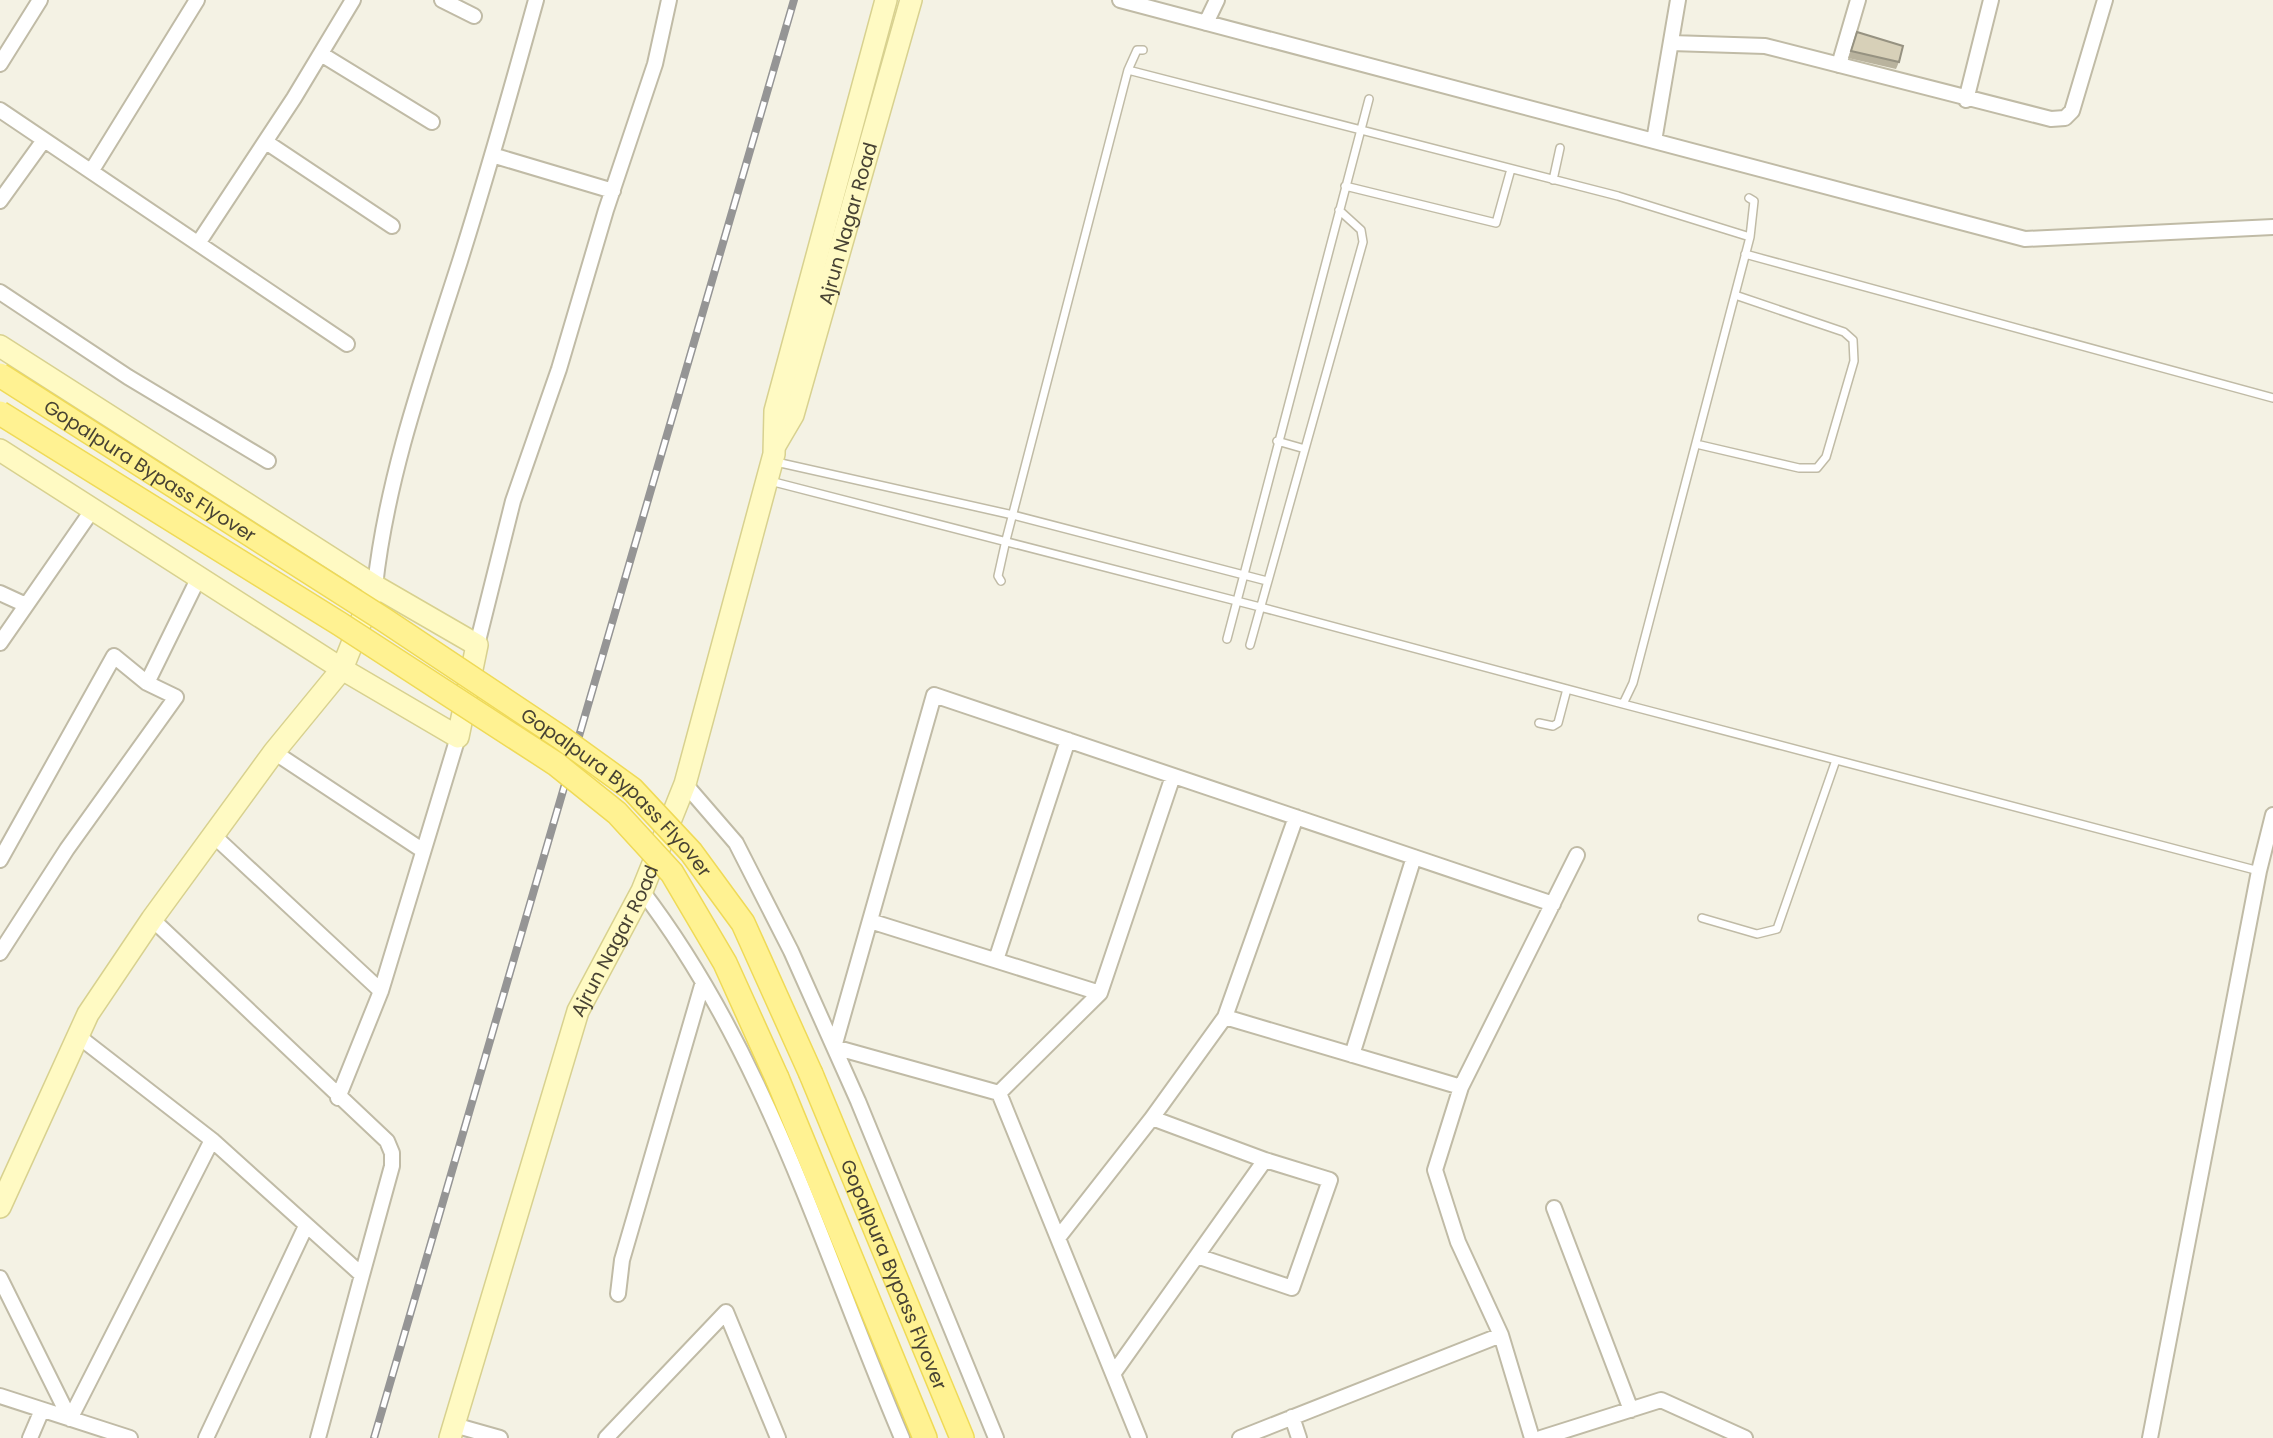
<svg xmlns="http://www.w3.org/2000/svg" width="2273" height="1438" viewBox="0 0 2273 1438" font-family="Poppins,sans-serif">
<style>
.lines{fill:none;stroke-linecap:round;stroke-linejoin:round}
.lane-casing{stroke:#c0bba6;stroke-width:10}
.street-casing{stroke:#c0bba6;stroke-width:18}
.secondary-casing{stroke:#d8d18f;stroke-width:24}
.primary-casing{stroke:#efda57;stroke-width:26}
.lane{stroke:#fff;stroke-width:7}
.street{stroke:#fff;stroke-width:14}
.secondary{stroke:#fffac3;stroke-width:21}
.primary{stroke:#fff292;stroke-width:23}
.rail-casing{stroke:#959595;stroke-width:8}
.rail{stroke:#fff;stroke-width:5;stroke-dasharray:16;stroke-linecap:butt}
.primary-bridge-casing{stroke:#efda57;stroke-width:26;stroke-linecap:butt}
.primary-bridge{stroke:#fff292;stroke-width:23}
.wall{fill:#b9b39e}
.building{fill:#d7d0b8;stroke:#969281;stroke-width:2}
.labels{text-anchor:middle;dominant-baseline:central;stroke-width:7;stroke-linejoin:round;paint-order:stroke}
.street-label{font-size:19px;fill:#474233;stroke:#fff}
</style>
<rect width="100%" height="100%" fill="#f4f2e4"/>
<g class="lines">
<defs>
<path id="lane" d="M1128 70 1618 196 1750 237
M1553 180 1560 148
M1345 186 1496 223 1511 169
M1745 254 2273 398
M1277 441 1305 449
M1696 444 1799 468H1817L1826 457 1854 361 1853 340 1844 332 1735 295
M776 462 1013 515 1267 581
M770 481 1260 607 1623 704 1633 683 1750 237 1754 201 1749 198
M1001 581 998 576 1006 540 1128 70 1137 50H1143
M1227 639 1369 99
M1250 645 1363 242 1361 230 1339 210
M1623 704 2259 871
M1539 723 1553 726 1558 723 1567 689
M1702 918 1757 934 1777 929 1836 760"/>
<path id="street" d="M442 0 474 16
M1120 0 2025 239 2273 227
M1206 23 1217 0
M1671 43 1765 46 2051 119 2065 118 2072 111 2105 0
M321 54 432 122
M0 64 40 0
M1839 65 1858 0
M1966 100 1991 0
M0 110 347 344
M1654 141 1678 0
M266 142 392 226
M492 155 613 191
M92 170 197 0
M0 201 44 140
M199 242 294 98 353 0
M0 292 128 377 268 461
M375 586C387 475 426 367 460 261 487 175 512 87 536 0
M0 593 26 605
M0 643 93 509
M477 645 513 501 559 369 606 210 655 64 669 0
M147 683 200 575
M274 752 422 850
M685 784 736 843 791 951 858 1101 996 1438
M213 835 381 991
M0 860 114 656 147 683 176 697 67 849 0 953
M642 891C766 1053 823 1253 902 1438
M152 919 387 1141 392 1153V1166L362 1275
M870 921 1100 993
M996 960 1068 740
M1225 1017 1461 1087
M78 1036 212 1140 362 1275 318 1438
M1352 1055 1414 857
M999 1093 1100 993 1173 776
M338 1098 381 991 458 737
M1152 1118 1225 1017 1296 817
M1554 1208 1631 1410
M1058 1238 1152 1118 1265 1160 1113 1374
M1197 1256 1292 1288 1330 1180 1265 1160
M0 1278 70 1419 212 1140
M618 1294 622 1260 703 982
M0 1396 130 1438
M1292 1417 1299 1438
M454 1425 500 1438
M30 1438 42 1410
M206 1438 306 1226
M606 1438 726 1312 778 1438
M1139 1438 999 1093 834 1047 934 695 1553 904
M1240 1438 1501 1335
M1532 1438 1501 1335 1458 1242 1435 1170 1461 1087 1577 855
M1541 1438 1661 1400 1745 1438
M2150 1438 2259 871 2273 815"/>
<g id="secondary">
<path d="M0 346 375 586 477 645 458 737 342 669 0 450"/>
<path id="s1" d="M776 444 793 415 911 0"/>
<path d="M0 1207 88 1014 152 919 274 752 342 669 372 594"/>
<path id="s2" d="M450 1438 578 1011 642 891 685 784 774 454 775 411 886 0"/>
</g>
<g id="primary">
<path id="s3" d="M811 1074 962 1438"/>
<path d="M777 1078 925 1438"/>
</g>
</defs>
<use href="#lane" class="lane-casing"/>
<use href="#street" class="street-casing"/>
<use href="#secondary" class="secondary-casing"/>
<use href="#primary" class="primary-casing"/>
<use href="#lane" class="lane"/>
<use href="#street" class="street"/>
<use href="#secondary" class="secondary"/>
<use href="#primary" class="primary"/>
<defs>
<path id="rail" d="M374 1438 794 0"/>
</defs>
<use href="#rail" class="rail-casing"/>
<use href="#rail" class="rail"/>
<defs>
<g id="primary-bridge">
<path id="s4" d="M0 375 383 619 560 737 632 789 691 852 743 923 811 1074"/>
<path d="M0 413 340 624 556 764 617 813 672 873 725 963 777 1078"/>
</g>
</defs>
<use href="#primary-bridge" class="primary-bridge-casing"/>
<use href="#primary-bridge" class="primary-bridge"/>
</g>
<path class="wall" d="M1857 32 1899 62 1896 69 1848 58Z"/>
<path class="building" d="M1857 32 1903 46 1899 62 1851 51Z"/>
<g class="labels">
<g class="street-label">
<text stroke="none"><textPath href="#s1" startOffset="233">Ajrun Nagar Road</textPath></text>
<text stroke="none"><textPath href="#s4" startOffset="178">Gopalpura Bypass Flyover</textPath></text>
<text stroke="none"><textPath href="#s4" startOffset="746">Gopalpura Bypass Flyover</textPath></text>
<text stroke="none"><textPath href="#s2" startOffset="525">Ajrun Nagar Road</textPath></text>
<text stroke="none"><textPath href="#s3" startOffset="217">Gopalpura Bypass Flyover</textPath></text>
</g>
</g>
</svg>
